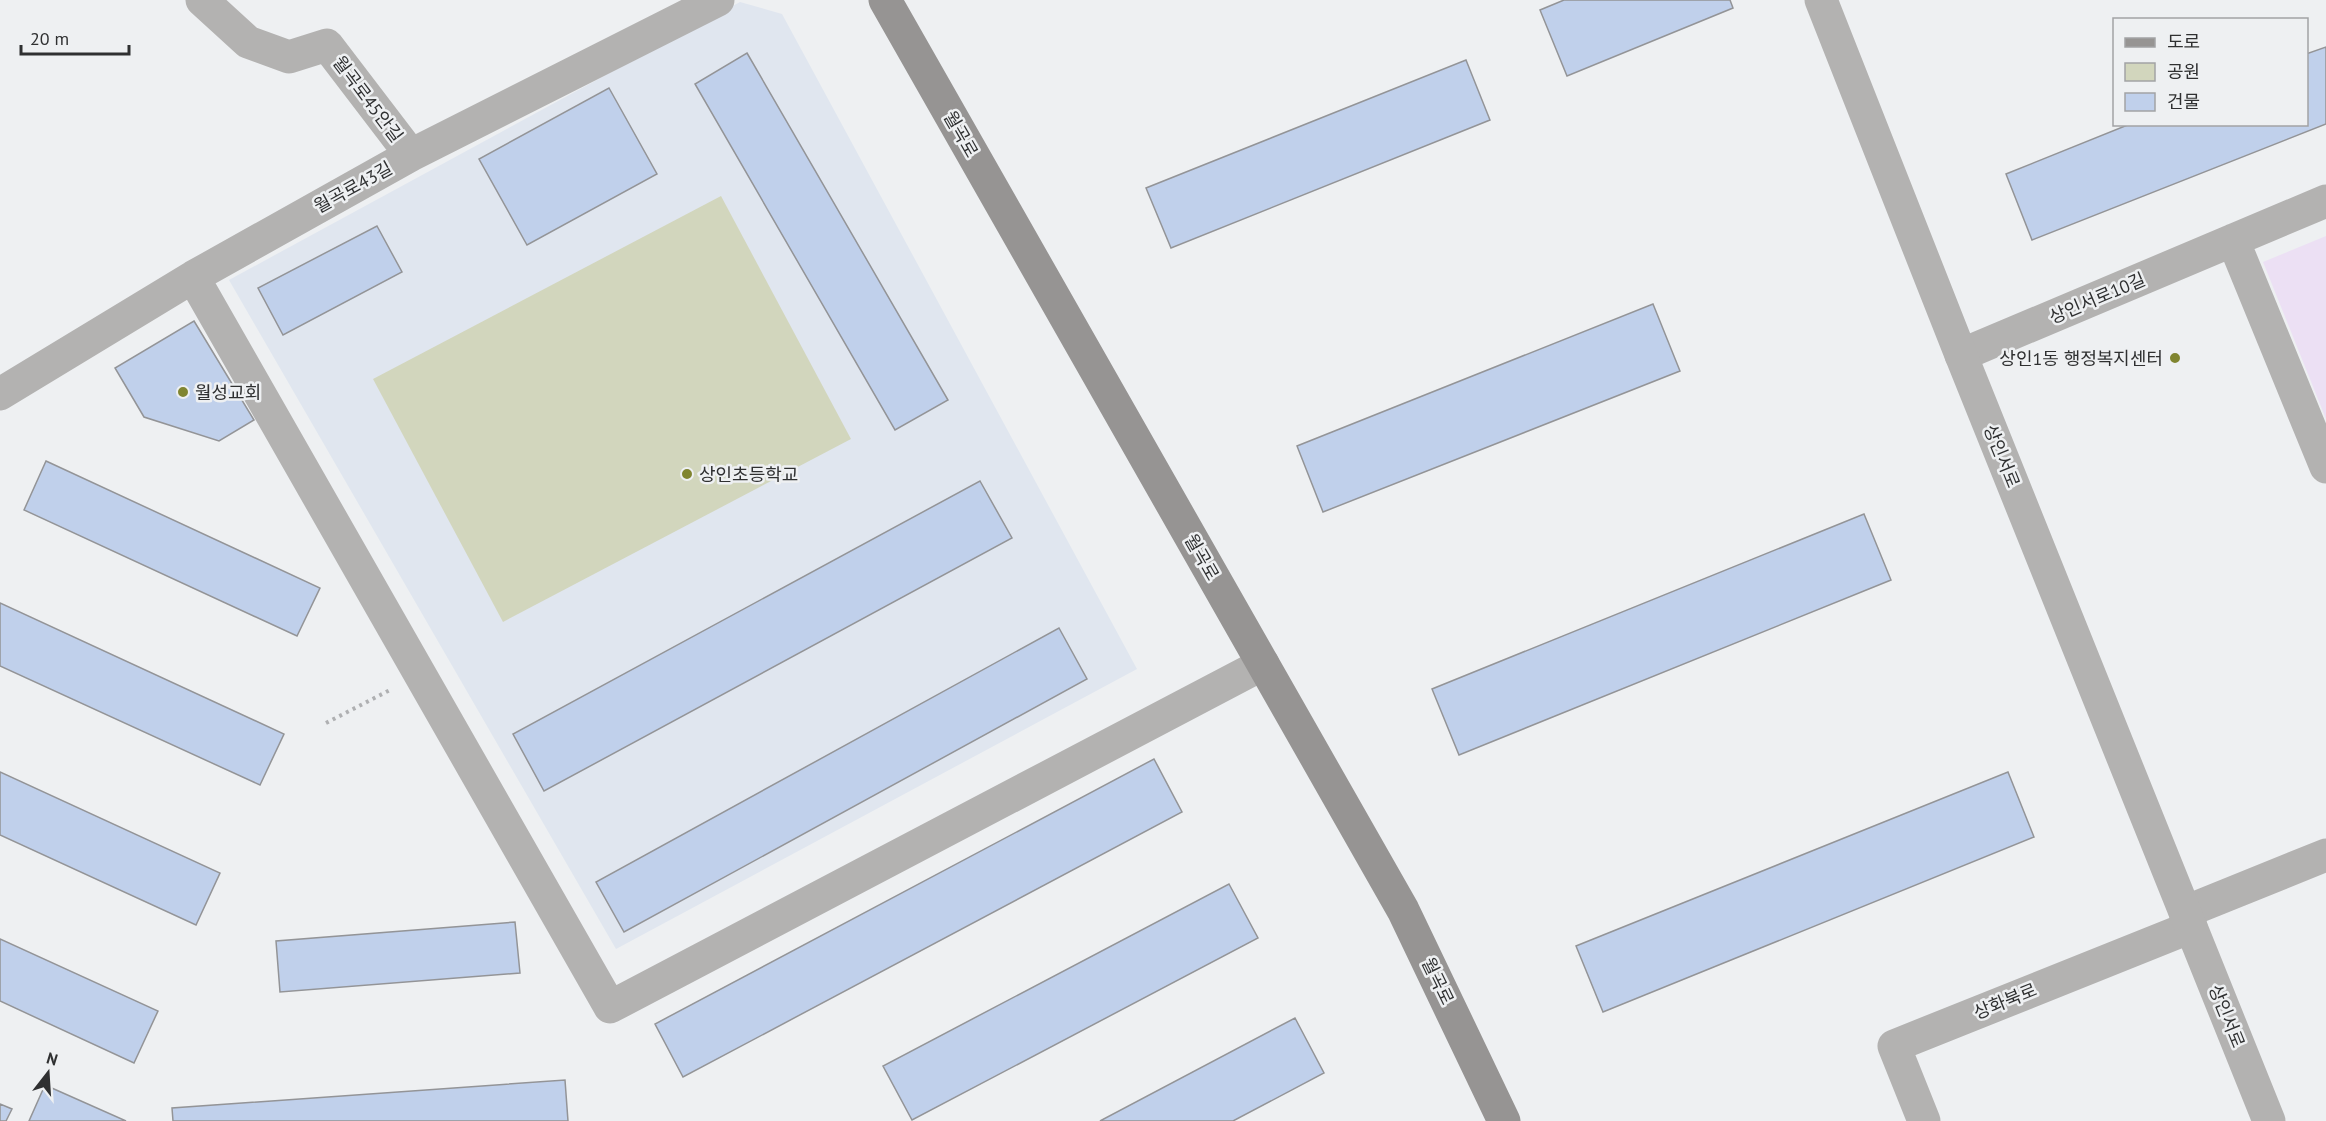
<svg xmlns="http://www.w3.org/2000/svg" width="2326" height="1121" viewBox="0 0 2326 1121" font-family="'PT Sans','Noto Sans KR',sans-serif">
<style>
.commercial{fill:#ece0f4}
.built{fill:#e0e6ef}
.green{fill:#d2d6bd}
.building{fill:#c0d0eb;stroke:#939497;stroke-width:1.5}
.lines{fill:none;stroke-linecap:round;stroke-linejoin:round}
.path{stroke:#afb0b2;stroke-width:4;stroke-dasharray:3 4.5;stroke-linecap:butt}
.minor{stroke:#b3b2b1;stroke-width:33}
.tertiary{stroke:#b3b2b1;stroke-width:33}
.secondary{stroke:#969493;stroke-width:33}
.poi-dot{fill:#808530;stroke:#eef0f2;stroke-width:2}
.labels{text-anchor:middle;dominant-baseline:central;stroke-width:5;stroke-linejoin:round;paint-order:stroke}
.street-label{font-size:18px;fill:#2f3031;stroke:#eef0f2}
.poi-label{font-size:18px;fill:#2f3031;stroke:#eef0f2;text-anchor:start}
</style>
<rect width="100%" height="100%" fill="#eef0f2"/>
<path class="commercial" d="M2326 236V419L2263 262Z"/>
<path class="built" d="M740 2 782 14 1137 669 616 949 229 280Z"/>
<path class="green" d="M721 196 851 439 503 622 373 379Z"/>
<path class="building" d="M1564 0H1730L1733 8 1567 76 1540 10Z
M2326 47V124L2032 240 2006 174 2130 124H2306V54Z
M747 53 948 400 895 430 695 84Z
M1466 60 1490 120 1171 248 1146 188Z
M609 88 657 174 527 245 479 159Z
M377 226 402 272 283 335 258 288Z
M1653 304 1680 371 1323 512 1297 446Z
M194 321 254 420 219 441 144 417 115 368Z
M46 461 320 588 297 636 24 510Z
M980 481 1012 538 544 791 513 734Z
M1864 514 1891 580 1459 755 1432 689Z
M0 603 284 734 260 785 0 666Z
M1059 628 1087 679 624 932 596 882Z
M1154 759 1182 812 683 1077 655 1024Z
M0 772 220 873 196 925 0 835Z
M2008 772 2034 837 1603 1012 1576 946Z
M1229 884 1258 938 912 1120 883 1066Z
M515 922 520 973 280 992 276 941Z
M0 939 158 1011 134 1063 0 1001Z
M1295 1018 1324 1073 1233 1121H1100Z
M565 1080 568 1121H173L172 1108Z
M45 1085 126 1121H29Z
M0 1104 12 1109 6 1121H0Z"/>
<g class="lines">
<path class="path" d="M326 723 390 690"/>
<path class="minor" d="M202 0 248 42 289 57 327 45 411 155
M2233 240 2326 467
M193 277 610 1007 1263 664
M1961 355 2326 201
M0 394 193 277 411 155 718 0
M2185 912 2326 855
M1924 1121 1894 1046 2191 927"/>
<path class="tertiary" d="M1821 0 1961 355 2269 1121"/>
<path class="secondary" d="M885 0 1403 910 1504 1121"/>
</g>
<g class="poi-dot">
<circle cx="2175" cy="358" r="6"/>
<circle cx="183" cy="392" r="6"/>
<circle cx="687" cy="474" r="6"/>
</g>
<g class="labels">
<g class="street-label">
<text transform="translate(368 99) rotate(53)">월곡로45안길</text>
<text transform="translate(961 134) rotate(60)">월곡로</text>
<text transform="translate(353 187) rotate(-29)">월곡로43길</text>
<text transform="translate(2097 298) rotate(-23)">상인서로10길</text>
<text transform="translate(2002 456) rotate(68)">상인서로</text>
<text transform="translate(1202 557) rotate(60)">월곡로</text>
<text transform="translate(1438 981) rotate(64)">월곡로</text>
<text transform="translate(2005 1001) rotate(-22)">상화북로</text>
<text transform="translate(2227 1016) rotate(68)">상인서로</text>
</g>
<g class="poi-label">
<text x="2163" y="358" text-anchor="end">상인1동 행정복지센터</text>
<text x="195" y="392">월성교회</text>
<text x="699" y="474">상인초등학교</text>
</g>
</g>
<rect x="2113" y="18" width="195" height="108" fill="#eef0f2" stroke="#a2a3a5" stroke-width="1.5"/>
<rect x="2125" y="38" width="30" height="9" fill="#969493" stroke="#a2a3a5" stroke-width="1.5"/>
<text x="2167" y="48" font-size="18" fill="#2f3031">도로</text>
<rect x="2125" y="63" width="30" height="18" fill="#d2d6bd" stroke="#a2a3a5" stroke-width="1.5"/>
<text x="2167" y="78" font-size="18" fill="#2f3031">공원</text>
<rect x="2125" y="93" width="30" height="18" fill="#c0d0eb" stroke="#a2a3a5" stroke-width="1.5"/>
<text x="2167" y="108" font-size="18" fill="#2f3031">건물</text>
<g transform="translate(48 1073) rotate(17)" stroke="#eef0f2" stroke-width="4.5" paint-order="stroke">
<path d="M0-4.5L10 22L0 15L-10 22Z" fill="#2f3031"/>
<text y="-9" font-size="16" font-weight="bold" text-anchor="middle" fill="#2f3031">N</text>
</g>
<path d="M21 45v9h108v-9" fill="none" stroke="#2f3031" stroke-width="3"/>
<text x="30" y="45" font-size="18" fill="#2f3031" stroke="#eef0f2" stroke-width="4.5" paint-order="stroke">20 m</text>
</svg>
